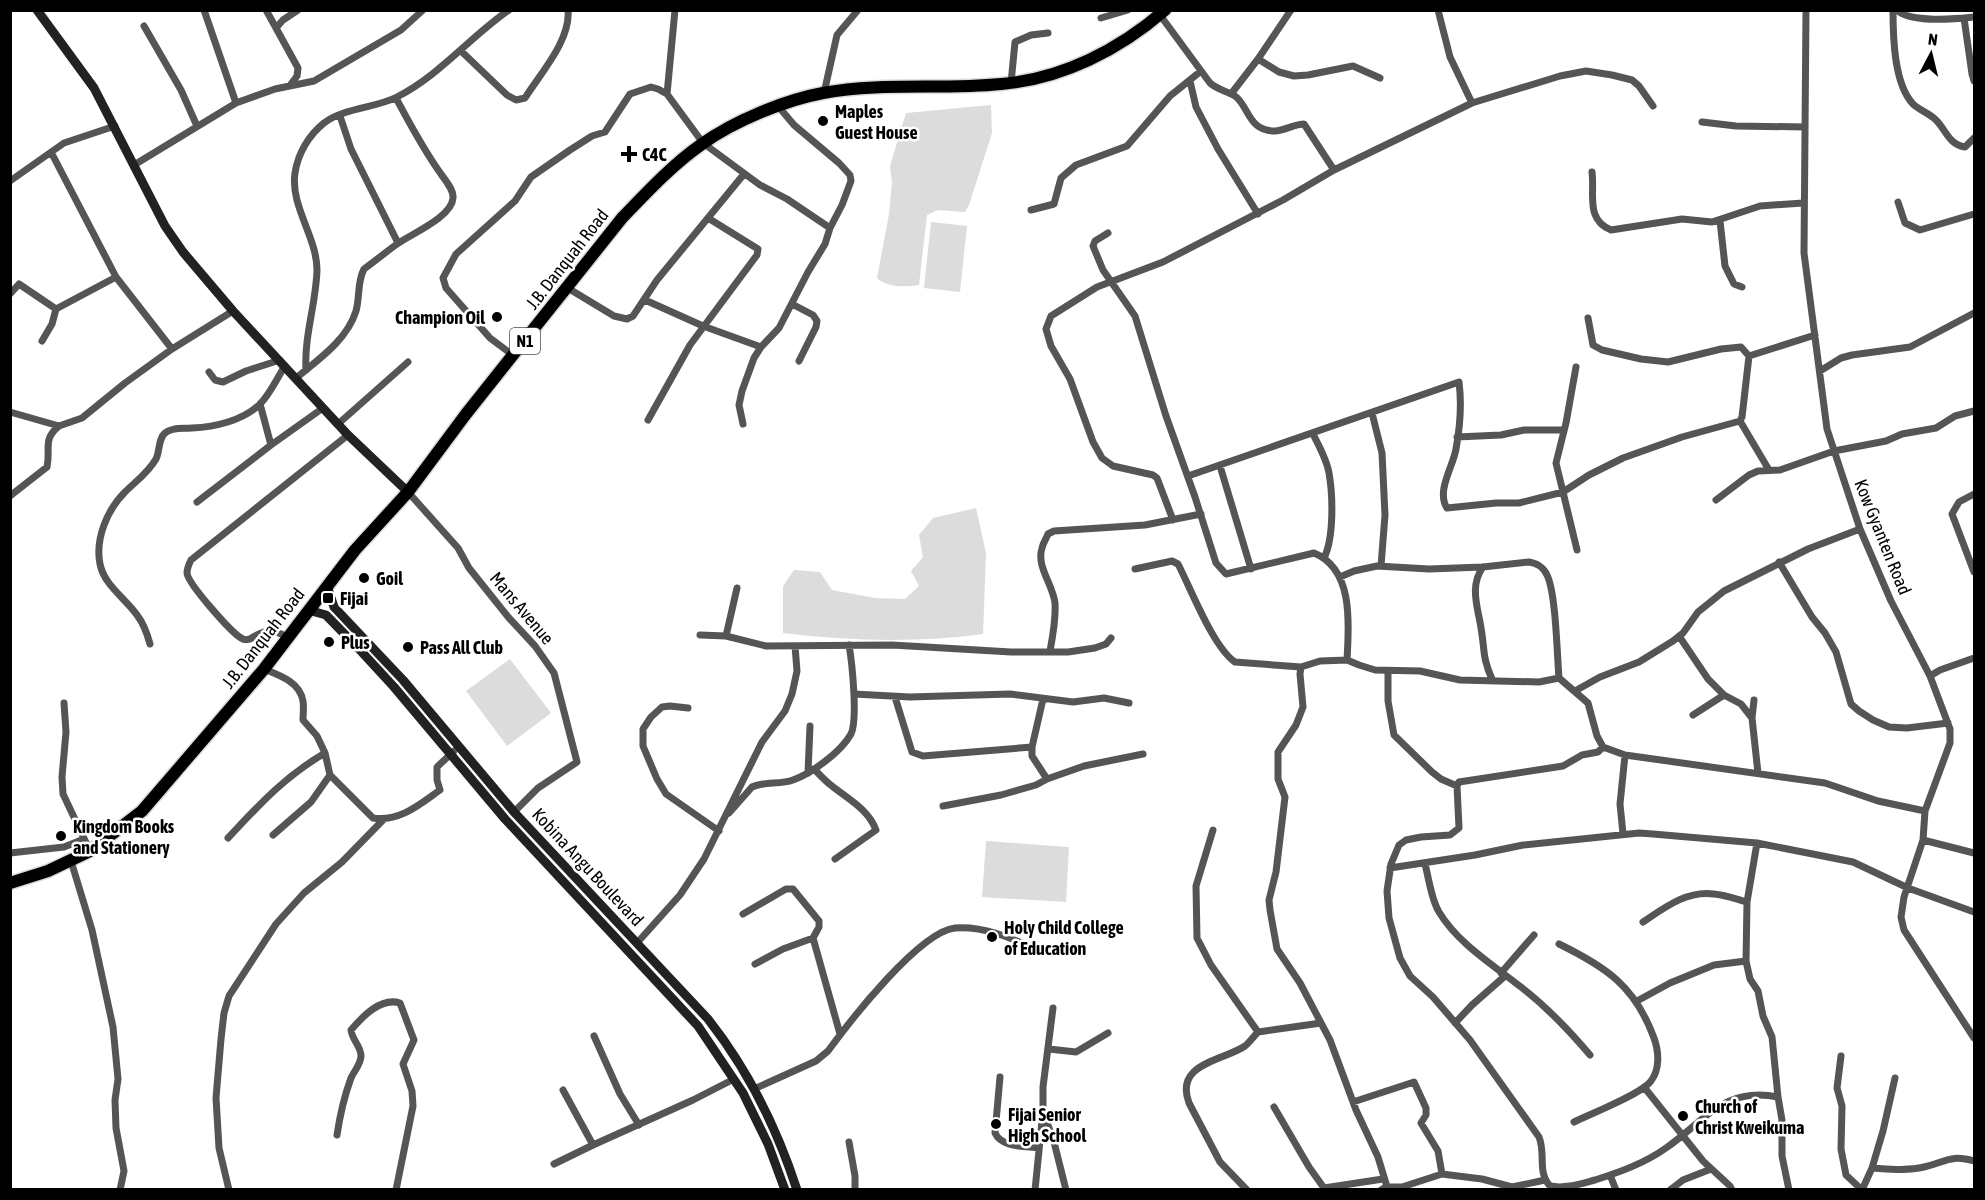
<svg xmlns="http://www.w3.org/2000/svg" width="1985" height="1200" viewBox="0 0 1985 1200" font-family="'Asap Condensed',sans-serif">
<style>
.green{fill:#dcdcdc}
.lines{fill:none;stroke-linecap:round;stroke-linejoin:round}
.highway-casing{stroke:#dbdbdb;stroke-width:15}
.street{stroke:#555;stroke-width:7}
.secondary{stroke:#222;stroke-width:9}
.highway{stroke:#000;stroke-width:12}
.poi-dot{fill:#000;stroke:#fff;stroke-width:2}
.labels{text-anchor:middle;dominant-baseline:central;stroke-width:5;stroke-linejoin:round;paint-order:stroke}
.shield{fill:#fff;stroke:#4c4c4c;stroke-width:1.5}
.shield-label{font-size:16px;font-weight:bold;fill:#000}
.poi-label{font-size:18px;font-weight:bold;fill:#000;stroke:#fff;text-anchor:start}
.street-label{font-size:18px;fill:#000;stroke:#fff}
</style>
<rect width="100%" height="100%" fill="#fff"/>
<path class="green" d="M991 105 992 133 969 205 965 212 938 210 927 215 919 285C906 287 887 288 877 278L889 214 892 182 890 166 906 113Z
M931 222 967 226 960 292 924 288Z
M976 508 986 553 983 634C917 643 849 641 783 633V586L794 570 820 572 832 590 875 598 905 599 919 586 911 571 923 557 919 535 933 518Z
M510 659 551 713 507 746 466 691Z
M986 841 1069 847 1066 902 982 897Z"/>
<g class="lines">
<defs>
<path id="highway" d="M10 883 48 871 90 851 142 811 264 669 355 550 408 492 466 414 622 218C647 192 672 165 702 144 734 121 785 100 823 93 882 82 942 90 1001 84 1062 79 1119 50 1165 10"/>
</defs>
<use href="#highway" class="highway-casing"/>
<path class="street" d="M204 10 236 103
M266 10 276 28
M675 10 667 94 703 143 760 185 787 199 830 228
M1438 10 1450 57 1472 103
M1806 10 1804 253 1827 429 1860 529 1891 601 1930 676 1950 729V743L1925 811 1923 840 1904 897 1901 917 1904 930 1974 1038
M1893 10C1893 37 1894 84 1913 104 1919 110 1929 113 1936 120 1946 130 1949 145 1965 147L1974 138
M1897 10C1910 23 1956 19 1974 17
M1160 15 1210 83C1218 90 1227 91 1235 96 1249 106 1248 132 1276 131 1286 130 1295 124 1304 124L1334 170
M1101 18 1128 10
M1964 18 1972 74 1974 81
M144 26 181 90 197 126
M461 51 507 95 516 100 525 98C540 74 571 40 568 10
M1258 59 1279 72 1294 76 1308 75 1353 66 1380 78
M1190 81 1196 107 1218 149 1258 214
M1011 83 1015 42 1031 35 1048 33
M291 84 297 76 298 68 276 28 283 20 298 10
M824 93 837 35 858 10
M1231 94 1258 59 1291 10
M340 116 351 149 398 243
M1702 122 1736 126 1805 127
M51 152 116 277 172 349
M134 165 236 103 275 89 314 81 401 30 423 10
M1592 172C1595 194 1585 219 1611 230L1682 219 1712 222 1760 206 1803 203
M10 181 64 143 115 126
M1898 202 1905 223 1920 230 1974 214
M1031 210 1054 204 1061 178 1076 165 1127 146 1170 96 1201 71
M1720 221 1725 266 1734 284 1742 287
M1108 233 1095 241 1093 246 1103 270 1135 316 1166 416 1195 497 1216 563 1226 574 1314 553C1354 569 1349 625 1347 660L1359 665 1375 670 1420 671 1460 680 1539 682 1559 678 1588 703 1597 736 1603 747 1625 755 1825 783 1878 801 1925 811
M566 287 614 316 627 319 633 316 657 280 744 174
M10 294 19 284 56 309 116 277
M645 300 703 326 761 347
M792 304 813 315 817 321 816 327 799 361
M42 341 52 324 56 309
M514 356 490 338 446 288 443 278 456 254 515 201 531 177 570 150 592 136 605 132 630 94 651 87 658 89 667 94
M1749 356 1815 335
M1576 367 1566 423 1556 463 1577 550
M306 370C304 336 316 304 317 270 317 237 290 206 295 173 298 153 309 135 324 123 343 108 376 108 397 97 440 75 470 37 509 10
M1820 371 1841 358 1852 355 1910 347 1974 313
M209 372 215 380 223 382 246 371 280 360
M296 378C319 359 347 340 356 311 360 297 357 282 364 269 375 261 386 252 397 244 411 234 452 217 453 198 454 190 445 180 441 174 423 149 410 124 396 98
M10 412 59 426 82 418 125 383 172 349 233 311
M1372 413 1382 453 1385 515 1381 566
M648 420 690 345 757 255 758 249 708 218
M1740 421 1769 470
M338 424 408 362
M743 424 739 405 742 391 754 358 761 347 779 328 808 272 825 244 830 228 842 205 851 181 850 175 839 163 794 125 778 106
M1313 434C1319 446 1327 460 1329 473 1333 496 1334 538 1324 558
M1457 437 1501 435 1524 430H1564
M271 445 323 408
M1220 466 1251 569
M1188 476 1459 382C1462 405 1460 427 1456 449 1453 467 1436 491 1447 508L1496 503H1519L1563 492 1589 475 1623 458 1682 437 1740 421 1742 417 1749 356 1741 347 1721 349 1668 362 1641 359 1602 350 1593 345 1588 318
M408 492 458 548 469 568 509 618 535 646 554 673 577 762 538 788 514 812
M1974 494 1959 502 1952 514 1974 572
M10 496 47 467C51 448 42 440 59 426
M1716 500 1749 475 1758 471 1780 470 1834 451 1886 441 1902 434 1936 428 1955 416 1974 411
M197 502 271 445 260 404
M1173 520 1157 478 1153 475 1113 466 1102 458 1093 442 1070 379 1051 346 1046 329 1051 316 1097 287 1163 262 1283 200 1334 170 1472 103 1560 76 1586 71 1612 75 1632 80 1639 86 1653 106
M1779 562 1812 617 1825 633 1836 652 1851 704 1859 711 1873 720 1889 727 1907 728 1948 723
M1483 567C1469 586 1478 608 1481 628 1485 650 1482 657 1492 679
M1135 569 1172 561 1178 564C1191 589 1213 647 1235 662L1301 667
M1340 577 1354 571 1377 566 1429 569 1483 567 1529 562C1537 563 1544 568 1547 575 1556 593 1557 655 1559 678
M700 635 726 636 766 646 892 645 1011 652H1068L1095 648 1106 644 1111 638
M726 636 737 588
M1679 636 1708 679 1724 695 1741 704 1752 718
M287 637C271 628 266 629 250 639 245 640 245 640 241 638 231 632 188 584 187 573 187 569 189 564 191 560L348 435
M150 644C147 633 144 624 137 615 125 598 104 585 100 564 95 539 107 510 125 492 136 481 148 473 156 459 160 451 158 439 165 433 172 427 183 429 192 428 214 427 243 421 260 404 270 394 277 378 285 366
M1050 651C1053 635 1056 620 1055 603 1053 585 1036 566 1042 548 1043 543 1046 539 1048 534L1054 531 1145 525 1201 514
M1347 660 1320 661 1301 667 1300 674 1303 707 1296 725 1278 752V779L1285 797 1276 872 1269 900 1270 910 1277 949 1300 983 1330 1040 1356 1110 1378 1157 1388 1190
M264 669C279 675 300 682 303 701 304 707 303 714 303 720L317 736 325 753 330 775 373 818C400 822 420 804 440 790L437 780V767L454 751
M1388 671V701L1394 735 1432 772 1441 779 1457 786
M1930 676 1940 670 1974 658
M1575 691 1600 677 1639 662 1673 641 1683 633 1698 612 1724 591 1808 549 1860 529
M854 694 910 697 1010 694 1073 702 1104 698 1129 703
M895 697 912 752 923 756 1032 747
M1043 699 1032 747V756L1047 779
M1754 700 1752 718 1758 773
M64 703 66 732 62 777 63 794 90 851
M688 708 670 706 662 707 651 717 643 729V746L657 779 666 794 719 831
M1693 715 1724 695
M1603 747 1598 752 1582 755 1563 766 1459 782 1457 786 1459 828 1450 835 1421 837 1406 840 1399 845 1391 864 1387 891 1389 918 1400 958 1410 976 1433 997 1470 1040 1539 1137C1546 1154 1537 1172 1550 1186 1565 1189 1580 1184 1595 1180 1620 1172 1645 1163 1666 1148 1705 1121 1724 1086 1778 1097
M814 769C820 775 825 781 832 786 848 799 868 809 876 830L835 859
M808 773 810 726
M943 806 1001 795 1036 785 1047 779 1084 766 1143 754
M729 813 752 787C764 781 780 785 793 780 812 773 841 752 851 734 858 720 852 662 849 645
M1213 830 1196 886 1197 938 1211 965 1258 1032 1321 1023
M1623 834 1620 804 1625 755
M273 835 311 802 330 775
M228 838C259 805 284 777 325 753
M1923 840 1974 853
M1757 843 1747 902 1746 961 1750 979 1758 991 1763 1016 1772 1037 1778 1097 1782 1120V1156L1789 1190
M10 853 64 847 84 839
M71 861 92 930 113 1027 118 1079 115 1100 116 1128 124 1171 120 1190
M1425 864C1429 879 1431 899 1439 912 1457 942 1490 963 1517 984 1544 1004 1568 1029 1590 1055
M1390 868 1475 855 1523 845 1639 833 1653 834 1757 843 1853 862 1908 888 1974 912
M743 914 786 889H793L819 921V927L813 938
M1643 922C1664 908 1687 890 1714 894 1725 895 1736 899 1747 902
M637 943 680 895 704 859 762 742 785 711 792 694 797 671 795 646
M1559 944C1606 967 1635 986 1654 1038 1659 1052 1660 1069 1651 1081 1642 1094 1590 1114 1574 1122
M755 964 783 949 813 938 840 1034
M1501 973 1534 935
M1637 1001 1670 983 1714 965 1746 961
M1455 1023 1472 1005 1505 976
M594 1036 620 1094 639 1125
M1049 1049 1076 1052 1108 1033
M1841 1056 1837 1088 1842 1106 1841 1149 1846 1175 1862 1190
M1000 1077 995 1133C1002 1148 1025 1146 1039 1148
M1644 1087 1703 1161 1730 1186 1732 1190
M754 1089 816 1061 828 1051C850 1021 919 932 955 928 983 926 1010 937 1034 949
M563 1090 593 1145
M1353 1102 1414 1082 1426 1108V1115L1421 1123 1438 1151 1442 1174 1402 1187H1386L1381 1190
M1274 1107 1309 1167 1324 1188 1383 1179
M1044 1114 1054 1142 1066 1190
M337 1135C340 1115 344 1097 351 1078 354 1071 361 1064 361 1056 361 1046 352 1040 351 1030 363 1016 381 997 400 1003L414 1040 403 1064 412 1091 413 1106 396 1190
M849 1142 855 1176V1190
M554 1164 593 1145 693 1100 734 1079
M1872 1168 1883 1131 1895 1078
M1442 1174 1482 1179 1512 1187 1545 1180
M1610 1175 1616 1190
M229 1190 219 1148 216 1098 221 1039 224 1013 229 996 276 924 304 893 342 862 383 820
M1035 1190 1043 1111V1087L1053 1008
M1247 1190 1220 1162 1189 1103C1174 1063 1223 1061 1245 1046 1250 1042 1254 1036 1258 1032
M1670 1190 1683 1180 1711 1169
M1862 1190 1872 1168C1889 1169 1907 1171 1924 1167 1946 1162 1950 1154 1974 1161"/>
<path class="secondary" d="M37 10 94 88 165 226 183 252 233 311 348 435 408 492
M327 586 334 607 403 680 514 812 708 1019C748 1070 777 1128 797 1190
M308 610 326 615 359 649 394 687 505 819 698 1026 743 1093 768 1144 785 1190"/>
<use href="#highway" class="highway"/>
</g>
<g class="poi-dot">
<circle cx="823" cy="121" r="6"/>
<path d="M626 145h6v6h6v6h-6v6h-6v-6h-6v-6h6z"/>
<circle cx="497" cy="317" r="6"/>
<circle cx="364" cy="578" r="6"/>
<rect x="322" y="592" width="12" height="12" rx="3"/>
<circle cx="329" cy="642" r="6"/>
<circle cx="408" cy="647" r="6"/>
<circle cx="61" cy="836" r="6"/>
<circle cx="992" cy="937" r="6"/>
<circle cx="1683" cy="1116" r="6"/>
<circle cx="996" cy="1124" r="6"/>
</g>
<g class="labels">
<rect class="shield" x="510" y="328" width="30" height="26" rx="4.5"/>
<g class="shield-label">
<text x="525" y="341">N1</text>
</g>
<g class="poi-label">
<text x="835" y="111">Maples<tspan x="835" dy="21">Guest House</tspan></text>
<text x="642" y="154">C4C</text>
<text x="485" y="317" text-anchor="end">Champion Oil</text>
<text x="376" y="578">Goil</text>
<text x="340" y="598">Fijai</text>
<text x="341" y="642">Plus</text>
<text x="420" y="647">Pass All Club</text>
<text x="73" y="826">Kingdom Books<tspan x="73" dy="21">and Stationery</tspan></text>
<text x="1004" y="927">Holy Child College<tspan x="1004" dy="21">of Education</tspan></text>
<text x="1695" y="1106">Church of<tspan x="1695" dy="21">Christ Kweikuma</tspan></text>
<text x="1008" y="1114">Fijai Senior<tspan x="1008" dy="21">High School</tspan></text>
</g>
<g class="street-label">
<text transform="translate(567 259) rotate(-52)">J.B. Danquah Road</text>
<text transform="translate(1883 537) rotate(68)">Kow Gyanten Road</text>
<text transform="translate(522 608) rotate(50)">Mans Avenue</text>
<text transform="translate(263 638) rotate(-52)">J.B. Danquah Road</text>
<text transform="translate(588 867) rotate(47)">Kobina Angu Boulevard</text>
</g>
</g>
<rect width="1985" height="1200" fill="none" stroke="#000000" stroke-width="24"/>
<g transform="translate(1931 54) rotate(7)" stroke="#ffffff" stroke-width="4.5" paint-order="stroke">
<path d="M0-4.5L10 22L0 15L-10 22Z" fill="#000000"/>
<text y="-9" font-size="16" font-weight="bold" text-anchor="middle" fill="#000000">N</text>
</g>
</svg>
